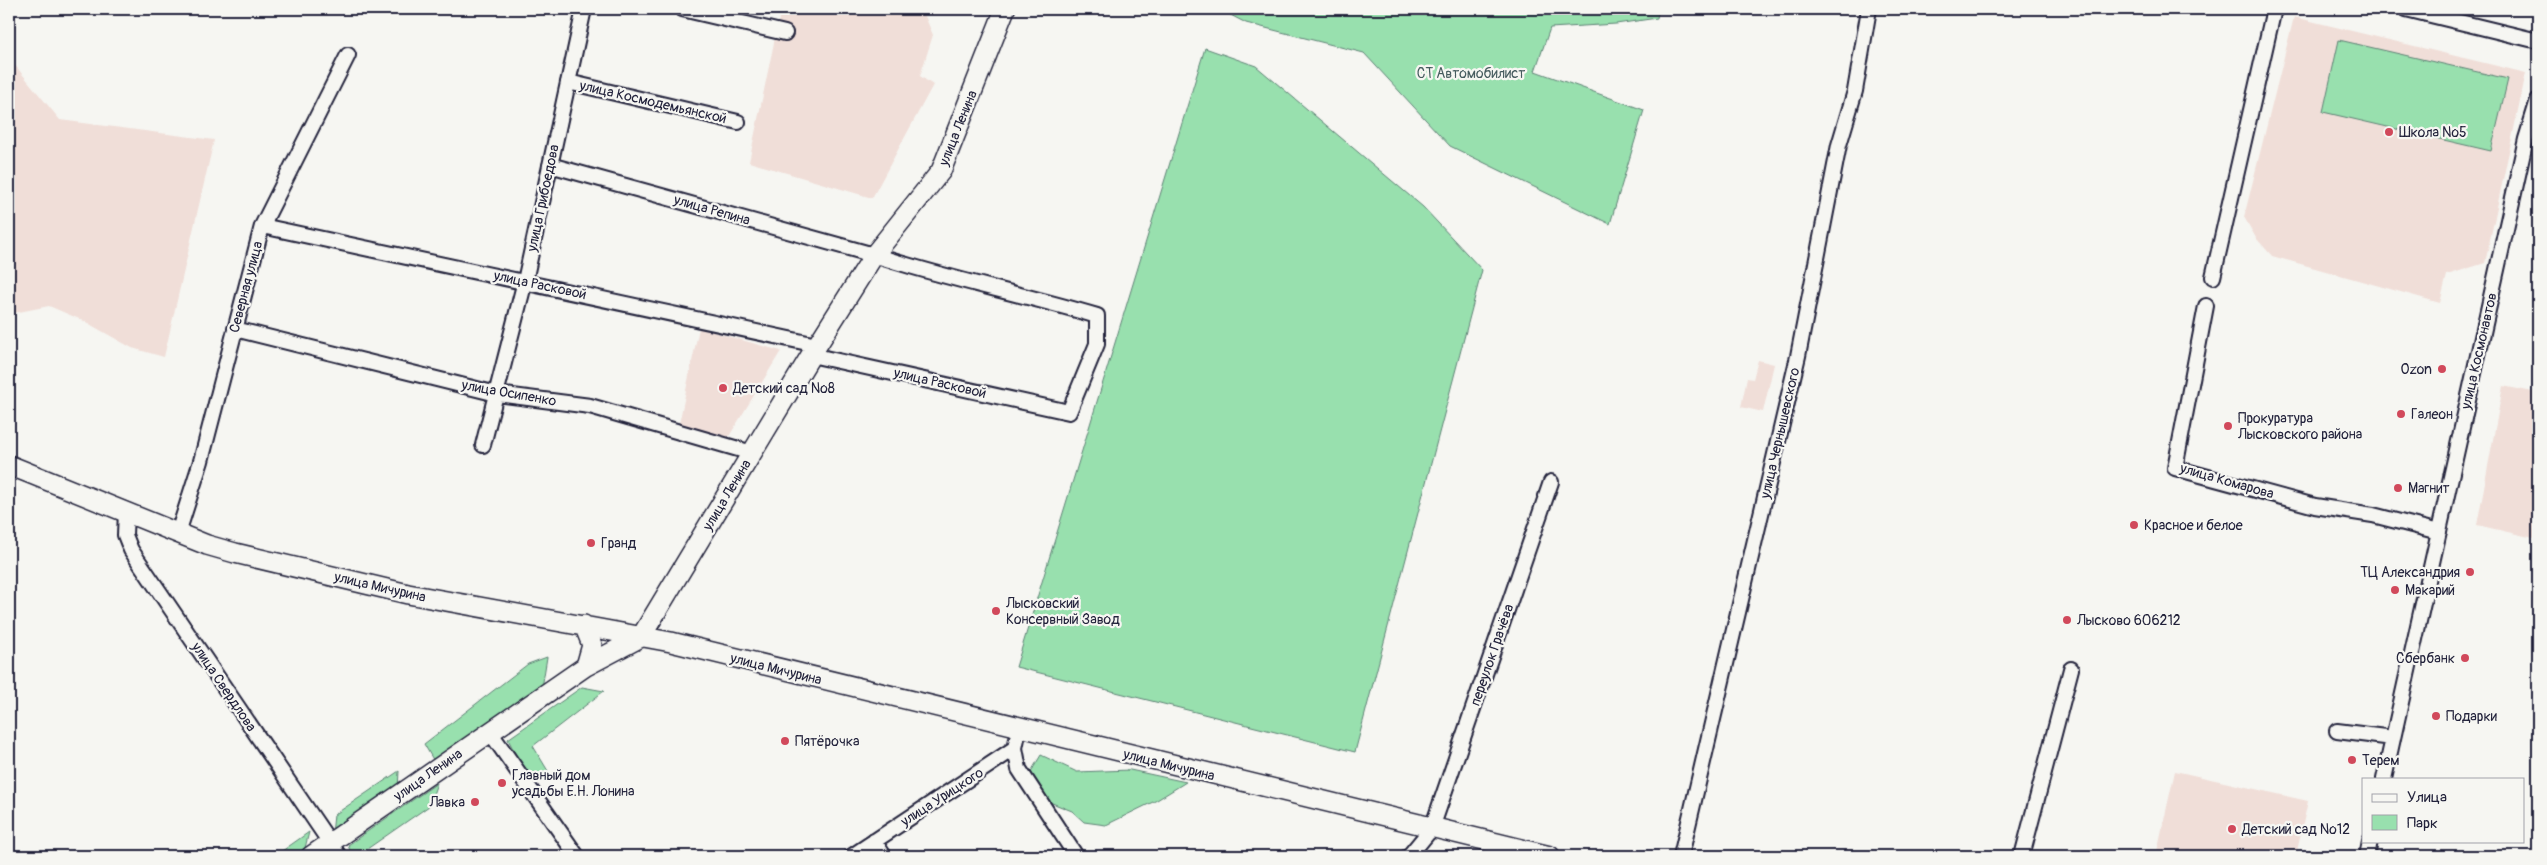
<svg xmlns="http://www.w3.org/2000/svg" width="2547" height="865" viewBox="0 0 2547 865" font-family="Pangolin,sans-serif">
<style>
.built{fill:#f0ded8}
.green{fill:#98e0ae;stroke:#5d8174}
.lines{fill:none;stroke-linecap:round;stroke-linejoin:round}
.minor-casing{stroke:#22223b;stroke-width:18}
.major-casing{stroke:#22223b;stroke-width:22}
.minor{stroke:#f6f6f2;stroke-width:14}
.major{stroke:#f6f6f2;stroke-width:19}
.poi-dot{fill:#d1495b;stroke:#f6f6f2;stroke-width:2}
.labels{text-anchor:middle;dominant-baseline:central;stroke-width:4.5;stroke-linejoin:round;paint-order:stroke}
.park-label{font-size:14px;fill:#455b5e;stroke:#f6f6f2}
.street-label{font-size:14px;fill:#22223b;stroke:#f6f6f2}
.poi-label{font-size:14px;fill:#22223b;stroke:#f6f6f2;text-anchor:start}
</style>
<rect width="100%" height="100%" fill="#f6f6f2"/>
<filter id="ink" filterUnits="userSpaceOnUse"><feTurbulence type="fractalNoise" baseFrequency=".02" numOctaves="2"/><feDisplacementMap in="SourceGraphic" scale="10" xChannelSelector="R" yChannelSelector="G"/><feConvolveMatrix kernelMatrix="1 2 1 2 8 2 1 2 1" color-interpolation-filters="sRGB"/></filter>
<g filter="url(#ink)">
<path class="built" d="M781 9H922L933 35 920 76 933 85 872 198 749 162Z
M2294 17 2526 73 2485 263 2447 275 2440 303 2272 256 2256 238 2244 217Z
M9 58 60 120 214 140 164 357 132 348 84 321 49 306 9 314Z
M699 328 781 351 728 438 679 424Z
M1758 360 1774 364 1763 412 1741 407 1747 378 1753 379Z
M2503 386 2538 393V539L2477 525Z
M2175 771 2308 801 2296 856H2156Z"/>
<path class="green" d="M1219 9H1659L1657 18 1616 24 1550 28 1535 71 1644 110 1610 224 1450 146 1364 53 1246 23Z
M2339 40 2508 79 2491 151 2323 112Z
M1205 48 1256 66 1423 207 1482 270 1355 752 1016 667Z
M547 657 542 688 435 763 424 744 528 664Z
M582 687 604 691 533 746 548 771 528 779 508 739Z
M1041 755 1077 772 1130 770 1186 782 1157 800 1106 825 1084 822 1072 811 1047 801 1029 775Z
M399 771 398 790 332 834 334 815Z
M437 783 429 806 357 856H352L348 845Z
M309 832 303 856H275Z"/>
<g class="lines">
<defs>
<path id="minor" d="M682 9 785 33
M2406 9 2538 41
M568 82 738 122
M550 165 874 255C947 279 1023 294 1097 316V344L1069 412 811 355
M262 226 817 345
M2213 277 2274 9
M2206 306 2175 468 2315 506 2373 515 2439 532
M235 329 497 394 590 406 752 453
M483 445 525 281 584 9
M126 511 125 535 131 550 339 856
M178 533 201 461 262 226 348 55
M2337 731 2393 738
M490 732 577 856
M1015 748 1019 769 1076 856
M2384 779 2526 139 2538 100
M874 841 884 856
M852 856 1015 748 1019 729
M1409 856 1432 828 1551 482
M1681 856 1798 356 1839 145 1855 91 1869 9
M2022 856 2071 669
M2367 856 2370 841"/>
<path id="major" d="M9 465 207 545 235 553 408 594 671 642 1550 856
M584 625 592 645 586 666
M311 856 586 666 641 637 811 355 874 255 941 171 1005 9"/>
</defs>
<use href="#minor" class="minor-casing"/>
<use href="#major" class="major-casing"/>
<use href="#minor" class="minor"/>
<use href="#major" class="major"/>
</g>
</g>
<g class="poi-dot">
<circle cx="2389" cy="132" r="5"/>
<circle cx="2442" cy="369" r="5"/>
<circle cx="723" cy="388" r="5"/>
<circle cx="2401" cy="414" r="5"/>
<circle cx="2228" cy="426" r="5"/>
<circle cx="2398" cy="488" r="5"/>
<circle cx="2134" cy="525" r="5"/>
<circle cx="591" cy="543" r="5"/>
<circle cx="2470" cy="572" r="5"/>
<circle cx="2395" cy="590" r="5"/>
<circle cx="996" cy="611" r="5"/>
<circle cx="2067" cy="620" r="5"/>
<circle cx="2465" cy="658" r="5"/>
<circle cx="2436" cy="716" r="5"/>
<circle cx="785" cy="741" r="5"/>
<circle cx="2352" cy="760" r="5"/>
<circle cx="502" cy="783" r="5"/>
<circle cx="475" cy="802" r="5"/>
<circle cx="2232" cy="829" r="5"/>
</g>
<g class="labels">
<g class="park-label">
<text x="1471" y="73">СТ Автомобилист</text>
</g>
<g class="street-label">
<text transform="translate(653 102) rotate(13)">улица Космодемьянской</text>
<text transform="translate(958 128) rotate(-68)">улица Ленина</text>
<text transform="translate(543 198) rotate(-78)">улица Грибоедова</text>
<text transform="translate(712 210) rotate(16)">улица Репина</text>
<text transform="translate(540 285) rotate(12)">улица Расковой</text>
<text transform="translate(246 287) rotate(-75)">Северная улица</text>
<text transform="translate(2479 351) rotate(-77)">улица Космонавтов</text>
<text transform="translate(940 383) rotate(13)">улица Расковой</text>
<text transform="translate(509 393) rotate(10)">улица Осипенко</text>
<text transform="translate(1780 433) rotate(-77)">улица Чернышевского</text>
<text transform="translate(2227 481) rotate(16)">улица Комарова</text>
<text transform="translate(727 495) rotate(-59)">улица Ленина</text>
<text transform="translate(380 587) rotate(13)">улица Мичурина</text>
<text transform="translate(1492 655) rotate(-71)">переулок Грачёва</text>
<text transform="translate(776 669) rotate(14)">улица Мичурина</text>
<text transform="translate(224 687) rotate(56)">улица Свердлова</text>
<text transform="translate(1169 765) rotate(14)">улица Мичурина</text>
<text transform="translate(428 775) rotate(-35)">улица Ленина</text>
<text transform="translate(942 797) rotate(-33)">улица Урицкого</text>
</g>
<g class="poi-label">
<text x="2399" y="132">Школа №5</text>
<text x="2432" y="369" text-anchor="end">Ozon</text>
<text x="733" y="388">Детский сад №8</text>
<text x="2411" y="414">Галеон</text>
<text x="2238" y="418">Прокуратура<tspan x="2238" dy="16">Лысковского района</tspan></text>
<text x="2408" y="488">Магнит</text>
<text x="2144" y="525">Красное и белое</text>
<text x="601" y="543">Гранд</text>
<text x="2460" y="572" text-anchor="end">ТЦ Александрия</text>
<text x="2405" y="590">Макарий</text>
<text x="1006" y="603">Лысковский<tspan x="1006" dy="16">Консервный Завод</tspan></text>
<text x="2077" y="620">Лысково 606212</text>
<text x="2455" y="658" text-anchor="end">Сбербанк</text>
<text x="2446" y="716">Подарки</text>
<text x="795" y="741">Пятёрочка</text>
<text x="2362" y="760">Терем</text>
<text x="512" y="775">Главный дом<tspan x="512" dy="16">усадьбы Е.Н. Лонина</tspan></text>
<text x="465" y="802" text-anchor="end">Лавка</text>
<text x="2242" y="829">Детский сад №12</text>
</g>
</g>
<rect width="2547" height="865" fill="none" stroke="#f6f6f2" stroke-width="30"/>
<rect x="15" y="15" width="2517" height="835" fill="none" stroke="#22223b" stroke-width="2" filter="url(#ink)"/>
<rect x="2362" y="778" width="162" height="65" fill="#f6f6f2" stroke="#a1a1a9"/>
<rect x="2372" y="794" width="25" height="8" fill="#f6f6f2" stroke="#a1a1a9"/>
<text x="2407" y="802" font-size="15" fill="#22223b">Улица</text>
<rect x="2372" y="815" width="25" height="15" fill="#98e0ae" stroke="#a1a1a9"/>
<text x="2407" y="828" font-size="15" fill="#22223b">Парк</text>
</svg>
